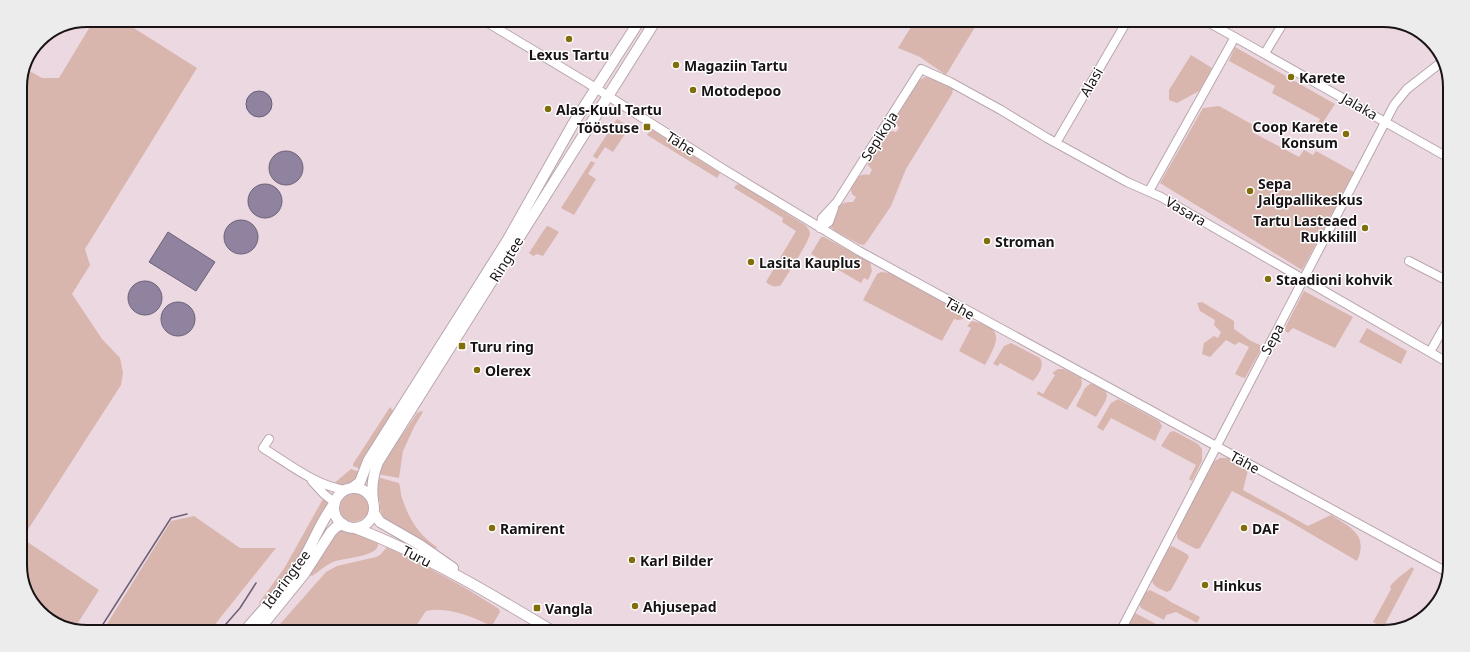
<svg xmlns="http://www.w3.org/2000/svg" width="1470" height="652" viewBox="0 0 1470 652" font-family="'Noto Sans',sans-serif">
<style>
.green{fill:#d8b6ae}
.water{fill:#9083a0;stroke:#6c6177}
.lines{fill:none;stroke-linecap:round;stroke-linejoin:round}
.stream{stroke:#6c6177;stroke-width:1.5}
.minor-casing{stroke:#b8a6ae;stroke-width:10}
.major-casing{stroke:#b8a6ae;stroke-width:12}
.minor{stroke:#fff;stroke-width:8}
.major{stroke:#fff;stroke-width:10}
.poi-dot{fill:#806e0a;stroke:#fff;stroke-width:1.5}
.labels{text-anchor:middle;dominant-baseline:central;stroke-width:3;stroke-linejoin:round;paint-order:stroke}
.poi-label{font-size:14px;font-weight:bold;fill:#191316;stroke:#fff;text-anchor:start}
.street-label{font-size:14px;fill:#191316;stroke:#fff}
.rim{fill:none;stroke:#191316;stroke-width:2}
</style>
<rect width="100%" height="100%" fill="#ecd8e1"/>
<path class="green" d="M914 22H978L946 75 920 57 898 48Z
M91 25H129L197 68 85 249 90 265 72 294 102 339 120 358 123 373 121 385 27 531 26 541 99 590 74 629 61 627 31 603 20 570V83L26 69 42 78H59Z
M1235 47 1335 104 1320 127 1316 126 1320 119 1272 93 1275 86 1229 61Z
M1191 55 1212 68 1199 91 1177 103 1169 100V90Z
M925 77 932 78 951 87 953 89 952 94 906 169 891 206 868 240 864 245 859 244 835 231 830 226C834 212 837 201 853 202L856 197 852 194 850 187C856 179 859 173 869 175L872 170 868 165V160L885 133 892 131 896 132 899 128 895 122V116L918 81Z
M1219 106 1255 126 1252 132 1299 157 1304 150 1313 155 1316 151 1354 172 1302 270 1160 183 1203 108Z
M617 119 628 126 629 128 613 152 605 147 597 159 593 156Z
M651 129 720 173 717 178 647 135Z
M591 161 595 163 588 174 596 179 574 215 561 208Z
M740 184 805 225C807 227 809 229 810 233 810 241 786 276 781 285 775 288 770 286 766 282L796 231 782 222 783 218 734 188 736 185Z
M548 226 559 232 543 256 537 254 533 256 529 253 546 227Z
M821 237H824L870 262 872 271 868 280 864 278 861 283 811 254Z
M881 272 891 273 960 312 964 316 963 319 958 320 954 319 942 341 863 300 877 274Z
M1304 291 1353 317 1335 348 1293 328 1288 333 1284 330Z
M1202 302 1234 321V329L1251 341 1260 345V351L1245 378 1241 377 1235 374 1249 347 1239 342 1235 345 1226 340 1210 357 1202 354 1204 343 1214 336 1218 338 1221 332 1214 325 1215 320 1200 311 1197 303Z
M972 321C1006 328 998 341 985 365L959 351 971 328 967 326Z
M1367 328 1407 351 1401 364 1359 342Z
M1011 343 1040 358C1045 366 1038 375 1033 381L1000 363 998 366 993 364 1004 346Z
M1058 369H1064L1081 378 1082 382 1081 387 1067 410 1037 394 1038 391 1043 394 1055 375 1052 373Z
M1090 384H1093L1105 390 1107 395 1106 400 1096 417 1076 406 1085 388Z
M1118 399 1159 421 1162 426 1155 441 1111 418 1103 431 1097 427 1111 403Z
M390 407 393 411 391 415 361 469 353 466V464Z
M421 411 423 412 414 427 403 451 399 478 377 474C388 452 404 434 417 413Z
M1174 431 1198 444 1202 449V461L1192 481 1189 479 1196 465 1161 446 1170 432Z
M1220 458H1228L1248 470 1243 490 1308 526 1331 515C1350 527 1369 535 1357 561L1282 517 1232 491 1200 548 1196 549 1179 540 1177 538V530L1213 462Z
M351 469 360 472C356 485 343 486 332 485Z
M377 477 399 483C401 488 400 493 402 498 410 521 418 534 438 548H433L389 523 383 517 380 509V502L376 493Z
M361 492C389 513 344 537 340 509 340 504 342 499 346 496 351 493 356 495 361 492Z
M324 497 327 500C330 519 276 589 261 605L259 603 285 567Z
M194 516 240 548H276L209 632H102L171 521Z
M342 530 353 531 376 539C376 539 378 544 378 544 379 557 342 558 333 562 326 565 319 571 312 576L308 574 336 532Z
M1172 546 1187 554 1189 557 1171 590 1167 592C1161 589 1152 587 1152 579L1167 550Z
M387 547C427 566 462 585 499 609L500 612 492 626C472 617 448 606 426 611L412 632H273L326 572 337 566 376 557 380 555Z
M1412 567 1414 569 1383 628 1373 622 1391 589 1390 586 1398 578Z
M1150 590 1164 597 1171 602 1200 617 1197 623 1176 612 1166 615 1164 620 1141 608 1139 603 1146 592Z
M1135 613 1168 630V632H1165L1159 629 1157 632H1123L1133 614Z"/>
<path class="water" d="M246 104a13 13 0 1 1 26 0a13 13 0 1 1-26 0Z
M269 168a17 17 0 1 1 34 0a17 17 0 1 1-34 0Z
M248 201a17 17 0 1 1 34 0a17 17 0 1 1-34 0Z
M224 237a17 17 0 1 1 34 0a17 17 0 1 1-34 0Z
M168 232 215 262 196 291 149 262Z
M128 298a17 17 0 1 1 34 0a17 17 0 1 1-34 0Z
M161 319a17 17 0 1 1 34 0a17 17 0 1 1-34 0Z"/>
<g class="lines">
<path class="stream" d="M98 632 171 518 187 514
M219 632 240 608 256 583"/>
<defs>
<path id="minor" d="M1206 21 1449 158
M488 23 586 82 720 167 859 251 1445 571
M1429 41 1441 57
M1265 53 1285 20
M1056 143 1127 21
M1149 191 1235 37
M820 228 822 218 837 202 921 69 950 82 1001 110 1047 138 1127 182 1161 197 1447 362
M820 228 829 222 834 208
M1409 261 1448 281
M1430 352 1447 322
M269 439 263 448C289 464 316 486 346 490
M312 481 324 494 335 503
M1120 632 1394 105 1407 89 1443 61"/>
<path id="major" d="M352 488 360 482 368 461 507 241 573 124 638 23
M334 508a20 20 0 1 1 40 0a20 20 0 1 1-40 0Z
M373 500C371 486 373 475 378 462L654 23
M374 513 380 522 420 545 453 568
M355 528C424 554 491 594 554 632
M244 632C263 609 286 587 302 561 314 542 321 520 335 503
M257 632 304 574 331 532 336 527 343 524"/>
</defs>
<use href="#minor" class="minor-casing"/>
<use href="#major" class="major-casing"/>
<use href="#minor" class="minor"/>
<use href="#major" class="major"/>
</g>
<g class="poi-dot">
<circle cx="569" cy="39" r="4"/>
<circle cx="676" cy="65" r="4"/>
<circle cx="1291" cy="77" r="4"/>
<circle cx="693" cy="90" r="4"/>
<circle cx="548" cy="109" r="4"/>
<rect x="643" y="123" width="8" height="8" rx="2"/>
<circle cx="1346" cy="134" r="4"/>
<circle cx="1250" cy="191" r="4"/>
<circle cx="1365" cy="228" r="4"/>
<circle cx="987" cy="241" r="4"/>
<circle cx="751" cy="262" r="4"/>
<circle cx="1268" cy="279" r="4"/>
<rect x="458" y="342" width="8" height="8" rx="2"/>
<circle cx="477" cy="370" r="4"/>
<circle cx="492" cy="528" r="4"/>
<circle cx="1244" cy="528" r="4"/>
<circle cx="632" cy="560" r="4"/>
<circle cx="1205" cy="585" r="4"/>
<circle cx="635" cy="606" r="4"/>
<rect x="533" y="604" width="8" height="8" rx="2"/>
</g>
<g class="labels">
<g class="poi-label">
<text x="569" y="54" text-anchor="middle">Lexus Tartu</text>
<text x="684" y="65">Magaziin Tartu</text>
<text x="1299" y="77">Karete</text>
<text x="701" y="90">Motodepoo</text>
<text x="556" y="109">Alas-Kuul Tartu</text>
<text x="1338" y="126" text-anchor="end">Coop Karete<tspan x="1338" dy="16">Konsum</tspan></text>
<text x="639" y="127" text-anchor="end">Tööstuse</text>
<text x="1258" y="183">Sepa<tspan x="1258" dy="16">Jalgpallikeskus</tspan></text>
<text x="1357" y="220" text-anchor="end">Tartu Lasteaed<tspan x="1357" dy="16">Rukkilill</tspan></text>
<text x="995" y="241">Stroman</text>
<text x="759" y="262">Lasita Kauplus</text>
<text x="1276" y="279">Staadioni kohvik</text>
<text x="470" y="346">Turu ring</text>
<text x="485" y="370">Olerex</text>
<text x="500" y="528">Ramirent</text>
<text x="1252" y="528">DAF</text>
<text x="640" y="560">Karl Bilder</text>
<text x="1213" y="585">Hinkus</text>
<text x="643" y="606">Ahjusepad</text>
<text x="545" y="608">Vangla</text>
</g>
<g class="street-label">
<text transform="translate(1091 82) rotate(-60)">Alasi</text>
<text transform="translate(1360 106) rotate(30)">Jalaka</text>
<text transform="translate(879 136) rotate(-58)">Sepikoja</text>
<text transform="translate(681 143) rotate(32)">Tähe</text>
<text transform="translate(1186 211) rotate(30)">Vasara</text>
<text transform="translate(506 259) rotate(-58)">Ringtee</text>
<text transform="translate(960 308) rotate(29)">Tähe</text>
<text transform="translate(1272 339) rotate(-62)">Sepa</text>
<text transform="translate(1245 462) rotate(29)">Tähe</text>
<text transform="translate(417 556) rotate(27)">Turu</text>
<text transform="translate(286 579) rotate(-53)">Idaringtee</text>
</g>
</g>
<path d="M0 0H1470V652H0ZM87 27H1383A60 60 0 0 1 1443 87V565A60 60 0 0 1 1383 625H87A60 60 0 0 1 27 565V87A60 60 0 0 1 87 27Z" fill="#edecec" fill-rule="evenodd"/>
<path class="rim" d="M87 27H1383A60 60 0 0 1 1443 87V565A60 60 0 0 1 1383 625H87A60 60 0 0 1 27 565V87A60 60 0 0 1 87 27Z"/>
</svg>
